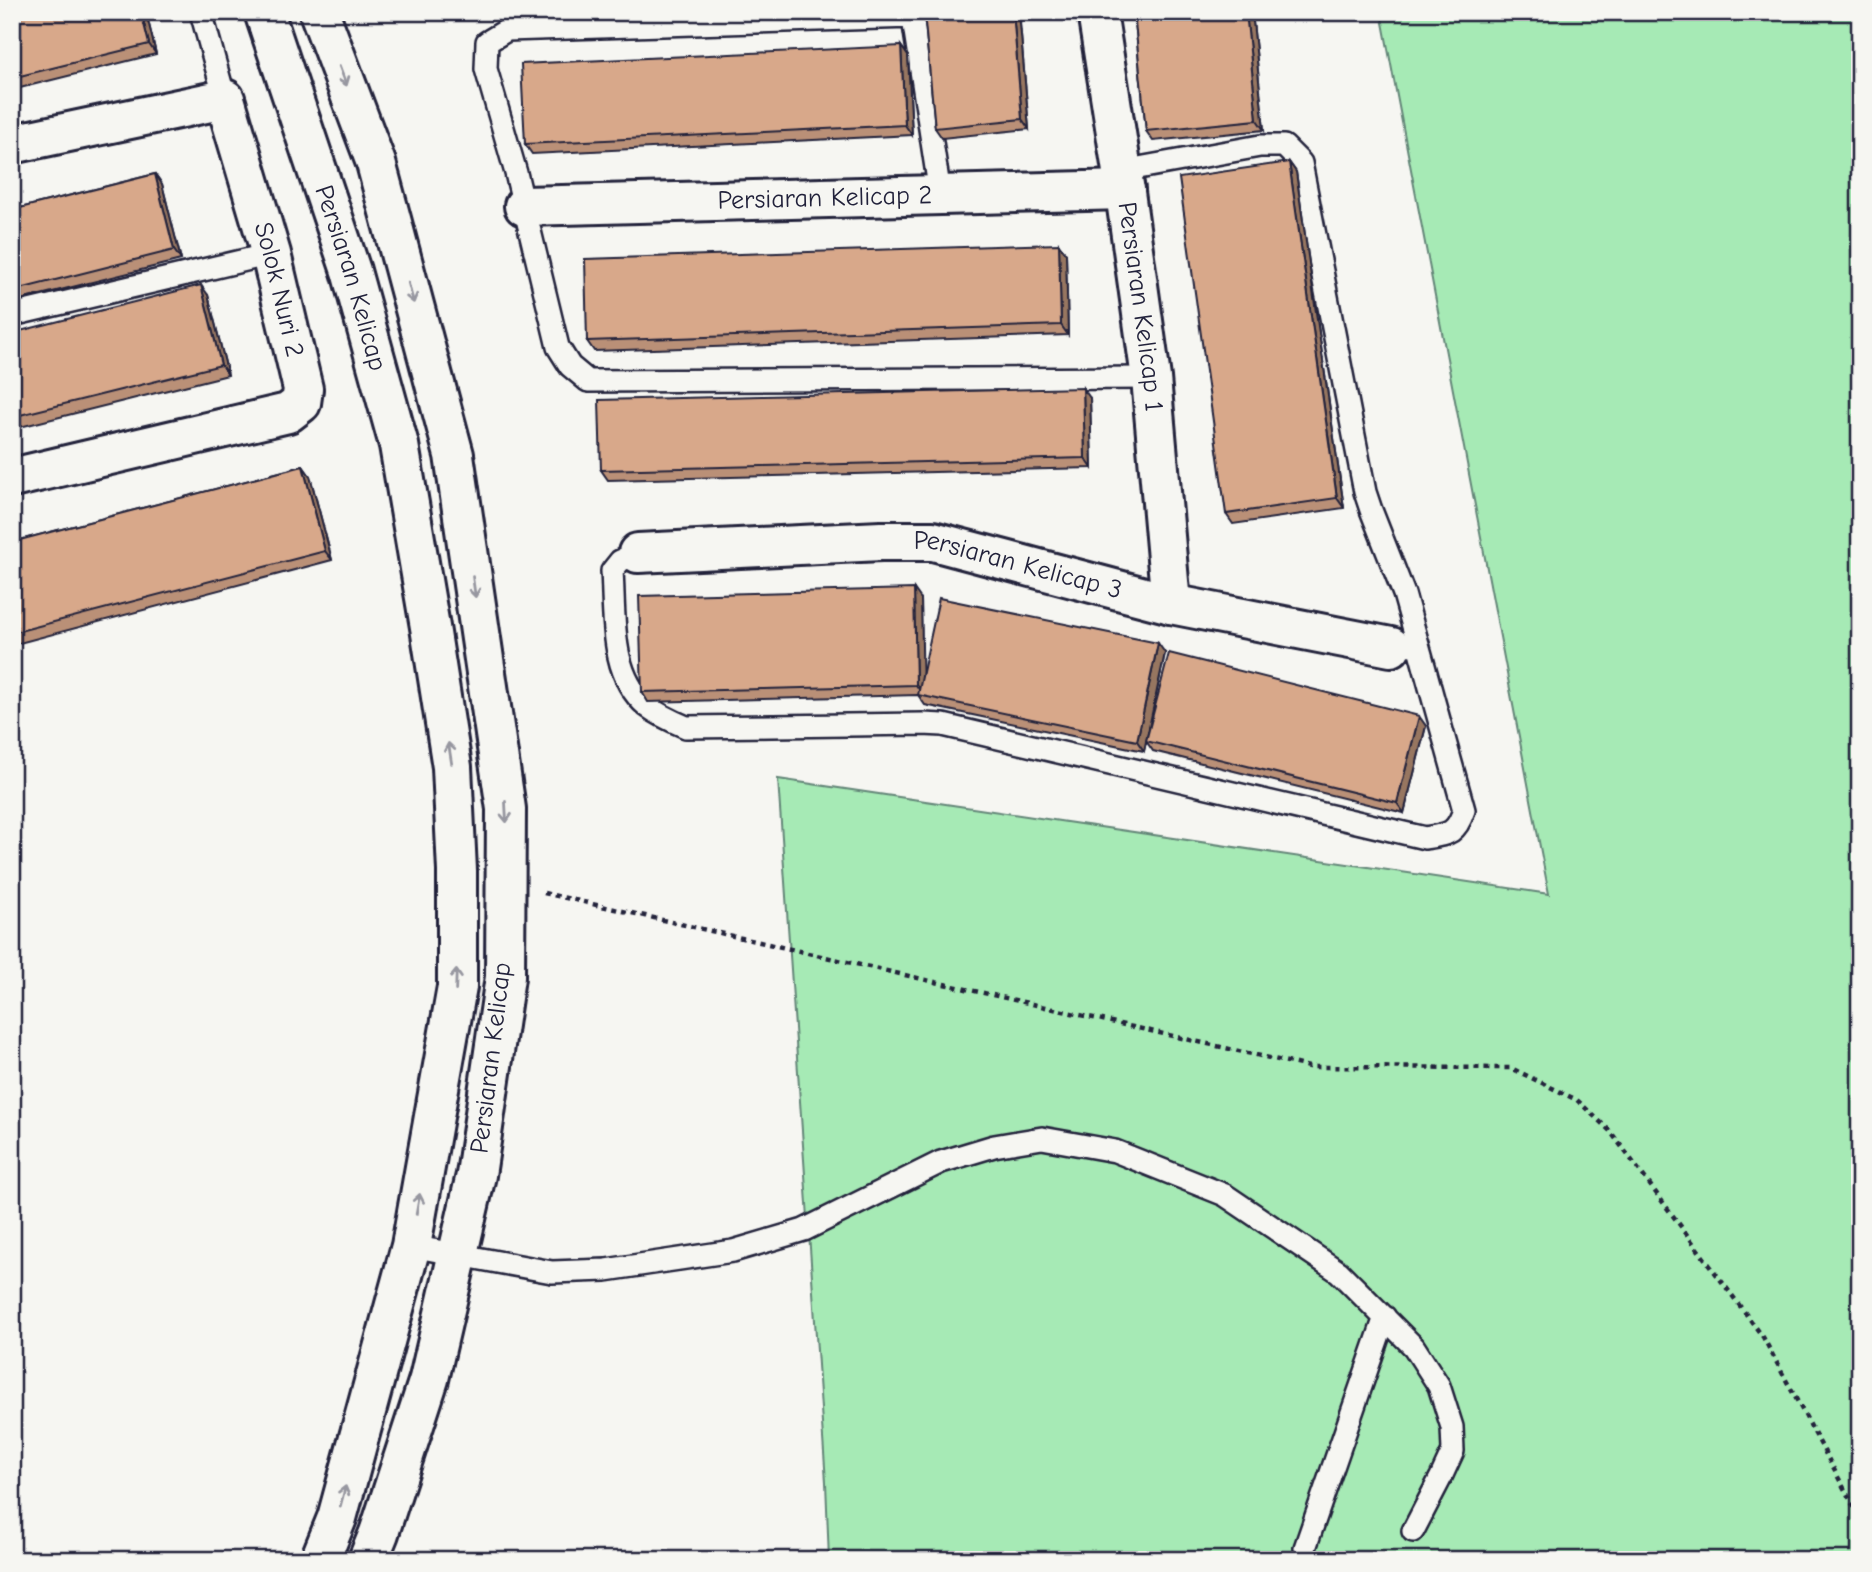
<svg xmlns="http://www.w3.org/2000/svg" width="1872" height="1572" viewBox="0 0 1872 1572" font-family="'Comic Neue',sans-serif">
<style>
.green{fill:#a6eab5;stroke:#648678;stroke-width:2}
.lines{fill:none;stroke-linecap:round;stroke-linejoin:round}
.service-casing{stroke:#22223b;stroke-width:26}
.minor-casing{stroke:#22223b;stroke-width:44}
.path{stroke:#22223b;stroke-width:4.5;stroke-dasharray:5 5;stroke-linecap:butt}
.service{stroke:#f6f6f2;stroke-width:21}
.minor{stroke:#f6f6f2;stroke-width:38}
.wall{fill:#ba9077;stroke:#22223b;stroke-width:2}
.shaded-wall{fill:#977661;stroke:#22223b;stroke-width:2}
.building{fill:#d8a88a;stroke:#22223b;stroke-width:2}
.oneway{stroke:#9797a0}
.labels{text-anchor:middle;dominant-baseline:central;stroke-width:5;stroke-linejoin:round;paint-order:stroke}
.street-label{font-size:26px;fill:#22223b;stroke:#f6f6f2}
</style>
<rect width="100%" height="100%" fill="#f6f6f2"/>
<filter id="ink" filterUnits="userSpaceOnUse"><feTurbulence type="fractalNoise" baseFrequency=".0143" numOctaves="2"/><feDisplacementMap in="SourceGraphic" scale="14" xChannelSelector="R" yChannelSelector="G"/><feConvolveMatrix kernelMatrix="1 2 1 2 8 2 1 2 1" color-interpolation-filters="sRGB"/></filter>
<g filter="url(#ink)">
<path class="green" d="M1381 12H1860V1560H829L826 1482 778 779 1549 894Z"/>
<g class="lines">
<defs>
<path id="service" d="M201 12 225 99
M912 12 940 194
M913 17 507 30 487 42 486 69 516 173 558 347 570 366 588 381 1151 378
M1122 171 1260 146H1284L1301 163 1365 492 1371 510 1404 594 1418 644 1403 645
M12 315 271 254
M638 553 620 561 612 571C615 615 609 674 647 706 659 715 672 721 686 727L923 724 943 725 1425 838C1449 834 1456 834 1464 810L1418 644
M411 1246 552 1272 606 1270 733 1251 804 1230 941 1162 994 1146 1042 1138 1115 1151 1225 1195 1339 1272 1414 1347 1439 1386 1452 1427 1453 1451 1441 1477 1413 1531
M1305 1548 1385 1317"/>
<g id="minor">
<path id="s1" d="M264 12 351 271 399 445 430 627 452 767 457 871V987L411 1246 337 1518 320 1560"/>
<path d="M319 12 376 163 454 455 506 809 505 977 476 1175 429 1379 379 1533 368 1560"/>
<path id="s2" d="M1097 12 1122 171 1151 378 1171 604"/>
<path id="s3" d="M12 144 225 99 271 254 303 389 301 403 288 413 12 478"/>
<path id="s4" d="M524 206 1125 190"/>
<path id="s5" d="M638 553 881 541H933L1171 604 1391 647"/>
</g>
</defs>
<use href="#service" class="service-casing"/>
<use href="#minor" class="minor-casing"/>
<path class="path" d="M544 893 1309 1067 1511 1068 1577 1100 1610 1131 1763 1337 1860 1518"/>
<use href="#service" class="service"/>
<use href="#minor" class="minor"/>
</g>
<path class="wall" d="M12 12H146L156 54 12 90Z
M924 12H1019L1029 129 942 138 935 128Z
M1134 12H1252L1264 130 1153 141 1146 131Z
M901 46 908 56 912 135 532 154 525 144Z
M1289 162 1296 172 1344 508 1233 524 1226 514Z
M155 174 162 184 181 260 12 302V210Z
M1066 254 1068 335 594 351 587 341Z
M208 295 228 375 12 429V333Z
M1090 398 1092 468 608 480 601 470Z
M303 466 310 476 332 560 12 645V542Z
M921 599 922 676 1165 653 1144 751 925 705 918 695 648 702 642 692Z
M1426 726 1404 813 1153 751 1146 741Z"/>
<path class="shaded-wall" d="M141 12H146L156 54 149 44Z
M1013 12H1019L1029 129 1022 119Z
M1246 12H1252L1264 130 1257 120Z
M901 46 908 56 912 135 905 125Z
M1289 162 1296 172 1344 508 1337 498Z
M155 174 162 184 181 260 174 250Z
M1059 244 1066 254 1068 335 1061 325Z
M201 285 208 295 228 375 221 365Z
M1083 388 1090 398 1092 468 1085 458Z
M303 466 310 476 332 560 325 551Z
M914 589 921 599 923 695 916 685Z
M1158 643 1165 653 1144 751 1137 741Z
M1419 716 1426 726 1404 813 1397 803Z"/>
<path class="building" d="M12 12H141L149 44 12 78Z
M924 12H1013L1022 119 935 128Z
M1134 12H1246L1257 120 1146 131Z
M901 46 905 125 525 144 521 64Z
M1289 162 1337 498 1226 514 1179 178Z
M155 174 174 250 12 291V210Z
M1059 244 1061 325 587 341 585 259Z
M201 285 221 365 12 417V333Z
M1083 388 1085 458 601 470 599 400Z
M303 466 325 551 12 633V542Z
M914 589 916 685 642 692 639 596Z
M939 598 1158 643 1137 741 918 695Z
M1169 653 1419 716 1397 803 1146 741Z"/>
<defs><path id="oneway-shaft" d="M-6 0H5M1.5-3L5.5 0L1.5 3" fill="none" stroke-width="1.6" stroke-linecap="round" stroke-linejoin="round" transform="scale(1.75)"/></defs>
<g class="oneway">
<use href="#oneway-shaft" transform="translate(343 76) rotate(69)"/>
<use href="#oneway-shaft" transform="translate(411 293) rotate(75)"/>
<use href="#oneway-shaft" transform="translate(474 587) rotate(82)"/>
<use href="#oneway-shaft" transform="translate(450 753) rotate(-99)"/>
<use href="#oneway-shaft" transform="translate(506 812) rotate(87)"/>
<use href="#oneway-shaft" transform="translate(456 980) rotate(-88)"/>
<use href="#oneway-shaft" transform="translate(418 1204) rotate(-80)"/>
<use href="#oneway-shaft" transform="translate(343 1496) rotate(-75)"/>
</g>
</g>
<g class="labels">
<g class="street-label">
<text stroke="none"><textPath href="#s4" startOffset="301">Persiaran Kelicap 2</textPath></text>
<text stroke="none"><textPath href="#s1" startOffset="280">Persiaran Kelicap</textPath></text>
<text stroke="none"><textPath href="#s3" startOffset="416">Solok Nuri 2</textPath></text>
<text stroke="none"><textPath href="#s2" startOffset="298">Persiaran Kelicap 1</textPath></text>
<text stroke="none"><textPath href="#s5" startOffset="383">Persiaran Kelicap 3</textPath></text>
<text transform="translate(491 1058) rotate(-83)">Persiaran Kelicap</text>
</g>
</g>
<rect width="1872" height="1572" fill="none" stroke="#f6f6f2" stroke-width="42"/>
<rect x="21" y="21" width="1830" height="1530" fill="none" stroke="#22223b" stroke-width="2.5" filter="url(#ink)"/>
</svg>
